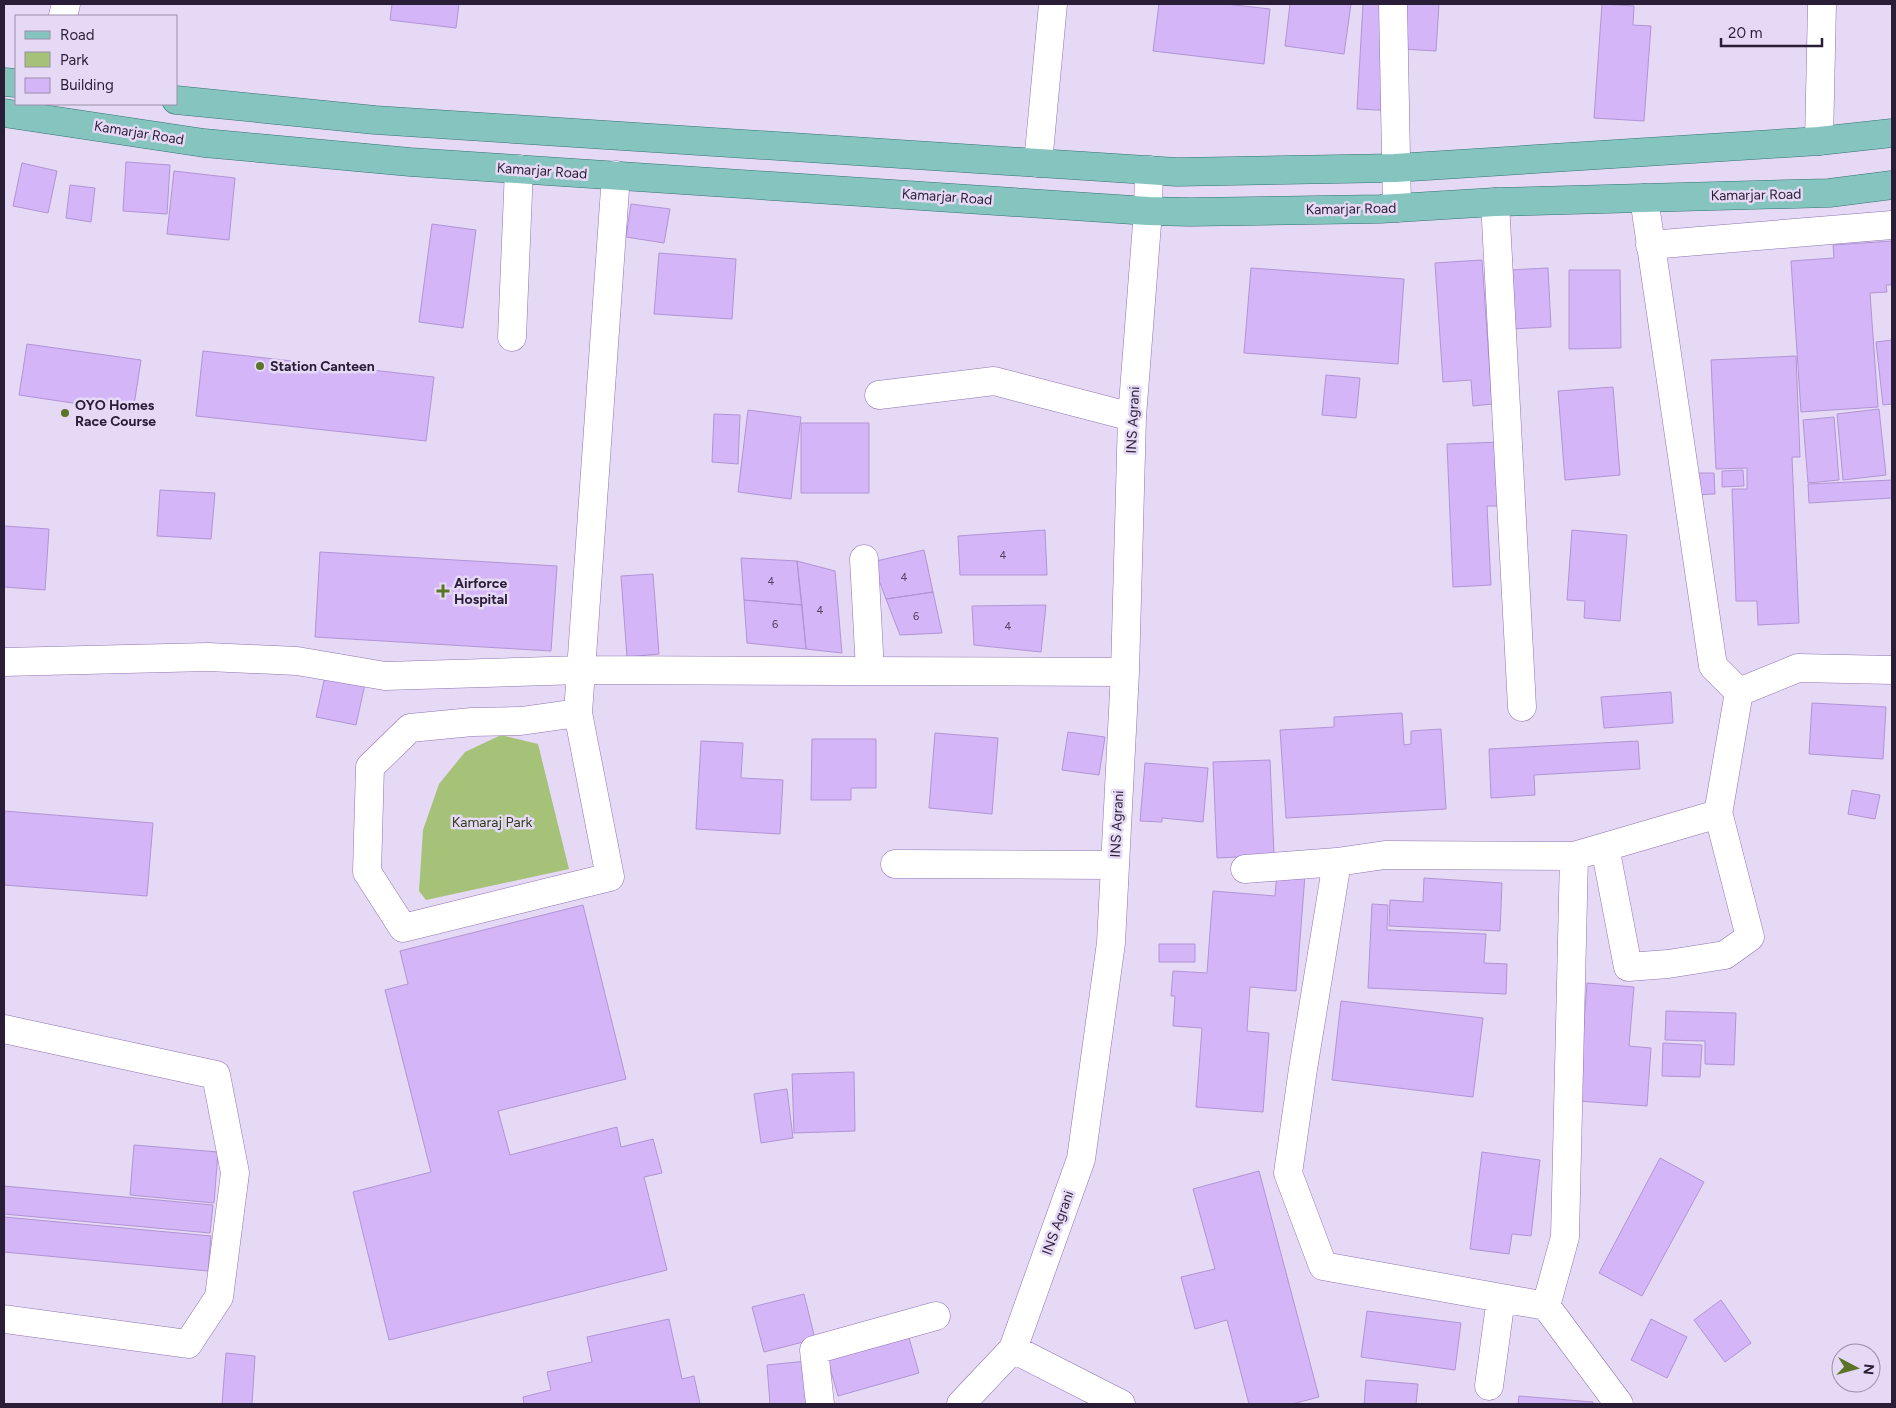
<svg xmlns="http://www.w3.org/2000/svg" width="1896" height="1408" viewBox="0 0 1896 1408" font-family="Figtree,sans-serif">
<style>
.green{fill:#a6c178}
.building{fill:#d4b6f8;stroke:#b294d5}
.lines{fill:none;stroke-linecap:round;stroke-linejoin:round}
.minor-casing{stroke:#9073b1;stroke-width:29}
.major-casing{stroke:#327273;stroke-width:29}
.minor{stroke:#fff;stroke-width:28}
.major{stroke:#86c5bf;stroke-width:28}
.poi-dot{fill:#5b7427;stroke:#e5d9f5;stroke-width:2}
.labels{text-anchor:middle;dominant-baseline:central;stroke-width:5;stroke-linejoin:round;paint-order:stroke}
.number-label{font-size:11px;fill:#544367}
.street-label{font-size:14px;fill:#2a1d37;stroke:#e5d9f5}
.poi-label{font-size:14px;font-weight:bold;fill:#2a1d37;stroke:#e5d9f5;text-anchor:start}
.park-label{font-size:14px;fill:#313e19;stroke:#e5d9f5}
</style>
<rect width="100%" height="100%" fill="#e5d9f5"/>
<path class="green" d="M501 735 538 744 569 869 426 900 419 891 423 830 439 784 465 752Z"/>
<path class="building" d="M392 4H459L456 28 390 20Z
M1159 4H1226L1270 9 1264 64 1153 51Z
M1290 4H1351L1344 54 1285 46Z
M1363 4H1439L1436 51 1402 49 1398 111 1357 109Z
M1602 4 1634 6 1633 25 1651 26 1644 121 1594 118Z
M126 162 170 165 167 214 123 211Z
M22 163 57 171 48 213 13 206Z
M174 171 235 178 229 240 167 234Z
M70 185 95 188 91 222 66 218Z
M631 204 670 209 664 243 626 237Z
M432 224 476 230 463 328 419 322Z
M1892 241V285H1886L1887 292 1870 293 1878 407 1801 412 1791 261 1834 258 1833 245Z
M659 253 736 259 732 319 654 314Z
M1482 260 1492 404 1473 406 1471 380 1443 382 1435 263Z
M1251 268 1404 279 1398 364 1244 353Z
M1548 268 1551 327 1511 329 1509 270Z
M1569 270H1620L1621 348 1569 349Z
M1892 340V404L1883 405 1876 342Z
M27 344 141 360 133 412 19 395Z
M203 351 434 377 426 441 196 416Z
M1796 356 1800 457H1792L1799 623 1758 625 1757 601H1736L1732 489H1747V468L1716 469 1711 360Z
M1326 375 1360 378 1356 418 1322 415Z
M1613 387 1620 475 1565 480 1558 391Z
M1879 409 1886 475 1843 480 1837 414Z
M748 410 801 417 791 499 738 492Z
M714 414 740 415 738 464 712 462Z
M1834 417 1839 480 1808 483 1803 420Z
M801 423H869V493H801Z
M1500 442 1503 506H1487L1491 585 1453 587 1447 444Z
M1743 470 1744 486 1722 487V471Z
M1691 473H1714L1715 494 1692 495Z
M1892 480V498L1809 503 1808 484Z
M160 490 215 493 211 539 157 536Z
M4 526 49 529 45 590 4 587Z
M1045 530 1047 575H960L958 536Z
M1572 530 1627 535 1620 621 1584 618 1585 601 1567 600Z
M924 550 933 592 886 599 872 562Z
M320 552 557 566 551 651 315 637Z
M741 558 797 561 802 605 744 600Z
M797 561 835 571 842 653 806 649Z
M653 574 659 654 627 657 621 576Z
M933 592 942 633 900 635 886 599Z
M744 600 802 605 806 649 747 643Z
M1046 605 1041 652 974 645 972 606Z
M325 676 365 684 356 725 316 717Z
M1671 692 1673 723 1604 728 1601 697Z
M1812 703 1886 707 1883 759 1809 754Z
M1402 713 1404 745 1411 744V731L1441 729 1446 809 1286 818 1280 730 1334 727V717Z
M1068 732 1105 737 1099 775 1062 770Z
M935 733 998 738 992 814 929 808Z
M812 739H876V788H851V800H811Z
M701 741 743 743 741 778 783 780 780 834 696 829Z
M1638 741 1640 769 1534 775 1535 795 1491 798 1489 749Z
M1270 760 1274 855 1217 858 1213 762Z
M1145 763 1208 768 1203 822 1162 818V822L1140 821Z
M1852 790 1880 795 1875 819 1848 814Z
M4 811 153 823 147 896 4 885Z
M1277 872 1305 875 1296 991 1250 987 1247 1031 1269 1033 1263 1112 1196 1107 1202 1028 1173 1026 1175 996H1171L1173 971 1207 973 1213 891 1275 896Z
M1424 878 1502 883 1500 931 1389 926 1390 900 1423 902Z
M1372 904 1388 905 1387 930 1486 934 1484 963 1507 964 1506 994 1368 988Z
M583 905 626 1079 498 1111 510 1155 617 1127 621 1147 653 1139 662 1173 644 1177 667 1270 389 1340 353 1192 431 1172 385 990 408 984 400 951Z
M1159 944H1195V962H1159Z
M1587 983 1634 987 1629 1046 1651 1048 1647 1106 1578 1101Z
M1341 1001 1483 1018 1473 1097 1332 1080Z
M1666 1011 1736 1013 1734 1065 1705 1064V1041L1665 1040Z
M1663 1043 1702 1045 1700 1077 1662 1076Z
M854 1072 855 1131 794 1133 792 1074Z
M787 1089 793 1138 761 1143 754 1094Z
M134 1145 218 1152 214 1203 130 1195Z
M1482 1152 1540 1160 1531 1236 1512 1234 1509 1254 1470 1249Z
M1660 1158 1704 1182 1642 1296 1599 1273Z
M1259 1171 1319 1397 1292 1404H1249L1227 1320 1195 1329 1181 1277 1215 1269 1193 1189Z
M4 1186 213 1205 210 1233 4 1214Z
M4 1217 211 1236 208 1271 4 1252Z
M804 1294 815 1339 764 1352 752 1307Z
M1721 1300 1751 1343 1725 1362 1694 1320Z
M1367 1311 1461 1323 1455 1370 1361 1357Z
M669 1319 682 1379 694 1376 700 1404H524L523 1397 551 1390 547 1372 592 1362 587 1337Z
M1651 1319 1687 1337 1667 1378 1631 1360Z
M907 1331 919 1373 838 1396 826 1354Z
M226 1353 255 1356 252 1404H222Z
M807 1361 811 1404H770L767 1365Z
M1366 1380 1418 1384 1416 1404H1364Z
M1519 1396 1593 1402V1404H1518Z"/>
<g class="lines">
<defs>
<path id="minor" d="M1393 4 1397 208
M63 16 66 4
M1819 141 1822 4
M1038 163 1053 4
M1495 202 1522 707
M1650 245 1892 225
M512 337 519 169
M879 395 994 381 1132 417
M864 559 870 671
M4 662 208 657 297 661 385 676 581 670 1125 672
M1739 692 1798 668 1892 670
M578 713 521 721 472 722 410 728 370 767 367 872 403 928 610 877 578 713 616 175
M1605 847 1628 967 1668 964 1725 955 1750 937 1718 812
M1574 856 1565 1237 1546 1306 1619 1404
M895 864 1115 865
M1245 869 1337 862
M4 1029 216 1075 235 1173 219 1297 188 1344 4 1319
M1546 1306 1323 1266 1288 1173 1303 1069 1337 862 1385 855 1574 856 1718 814 1739 692 1713 666 1644 198
M1013 1349 1121 1404
M1489 1386 1501 1298
M820 1404 814 1350 936 1316
M961 1404 1013 1349 1081 1159 1111 943 1125 672 1132 417 1148 211 1149 170"/>
<path id="major" d="M4 82 16 83
M176 100 375 120 1177 172 1395 168 1819 141 1892 133
M4 113 204 143 410 162 1148 211 1190 212 1380 209 1495 202 1829 193 1892 185"/>
</defs>
<use href="#minor" class="minor-casing"/>
<use href="#major" class="major-casing"/>
<use href="#minor" class="minor"/>
<use href="#major" class="major"/>
</g>
<g class="poi-dot">
<circle cx="260" cy="366" r="5"/>
<circle cx="65" cy="413" r="5"/>
<path d="M440.5 583.5h5v5h5v5h-5v5h-5v-5h-5v-5h5z"/>
</g>
<g class="labels">
<g class="number-label">
<text x="1003" y="555">4</text>
<text x="904" y="577">4</text>
<text x="771" y="581">4</text>
<text x="820" y="610">4</text>
<text x="916" y="616">6</text>
<text x="775" y="624">6</text>
<text x="1008" y="626">4</text>
</g>
<g class="street-label">
<text transform="translate(139 133) rotate(9)">Kamarjar Road</text>
<text transform="translate(542 171) rotate(4)">Kamarjar Road</text>
<text transform="translate(1756 195) rotate(-1)">Kamarjar Road</text>
<text transform="translate(947 197) rotate(4)">Kamarjar Road</text>
<text transform="translate(1351 209) rotate(-1)">Kamarjar Road</text>
<text transform="translate(1133 420) rotate(-87)">INS Agrani</text>
<text transform="translate(1117 824) rotate(-87)">INS Agrani</text>
<text transform="translate(1058 1223) rotate(-70)">INS Agrani</text>
</g>
<g class="poi-label">
<text x="270" y="366">Station Canteen</text>
<text x="75" y="405">OYO Homes<tspan x="75" dy="16">Race Course</tspan></text>
<text x="454" y="583">Airforce<tspan x="454" dy="16">Hospital</tspan></text>
</g>
<g class="park-label">
<text x="492" y="822">Kamaraj Park</text>
</g>
</g>
<rect width="1896" height="1408" fill="none" stroke="#2a1d37" stroke-width="10"/>
<rect x="15" y="15" width="162" height="90" fill="#e5d9f5" stroke="#9a8ea9"/>
<rect x="25" y="31" width="25" height="8" fill="#86c5bf" stroke="#9a8ea9"/>
<text x="60" y="40" font-size="15" fill="#2a1d37">Road</text>
<rect x="25" y="52" width="25" height="15" fill="#a6c178" stroke="#9a8ea9"/>
<text x="60" y="65" font-size="15" fill="#2a1d37">Park</text>
<rect x="25" y="78" width="25" height="15" fill="#d4b6f8" stroke="#9a8ea9"/>
<text x="60" y="90" font-size="15" fill="#2a1d37">Building</text>
<g transform="translate(1856 1368) rotate(96)"><circle r="24" fill="#e5d9f5" stroke="#9a8ea9"/>
<path d="M0-4L9 19L0 12L-9 19Z" fill="#5b7427"/>
<text y="-8" font-size="14" font-weight="bold" text-anchor="middle" fill="#2a1d37">N</text>
</g>
<path d="M1721 38v8h101v-8" fill="none" stroke="#2a1d37" stroke-width="2.5"/>
<text x="1728" y="38" font-size="15" fill="#2a1d37" stroke="#e5d9f5" stroke-width="4" paint-order="stroke">20 m</text>
</svg>
